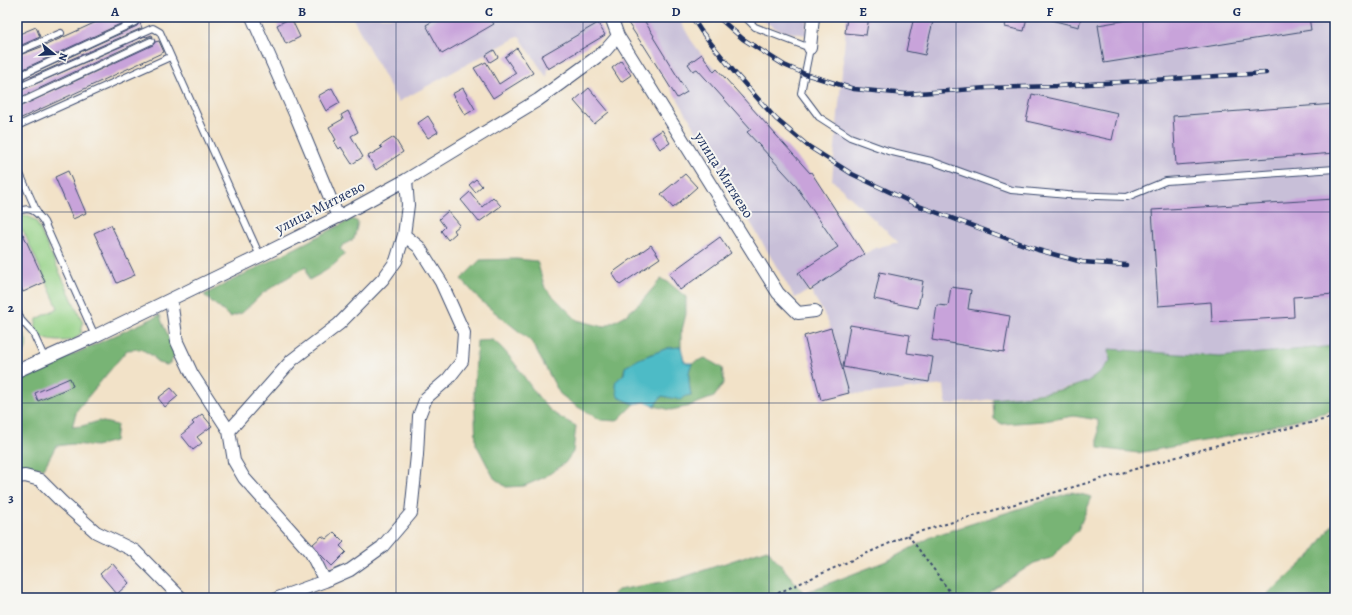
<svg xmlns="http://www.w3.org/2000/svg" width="1352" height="615" viewBox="0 0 1352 615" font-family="Alegreya,serif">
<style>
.industrial{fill:#c8bfd8}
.green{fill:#95d287;stroke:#588072}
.forest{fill:#78b474;stroke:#4a7269}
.water{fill:#4dbbc6;stroke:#347592}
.building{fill:#c8a3da}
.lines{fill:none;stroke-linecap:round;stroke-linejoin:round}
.service-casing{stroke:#3b4a6e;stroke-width:8}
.minor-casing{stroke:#3b4a6e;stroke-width:14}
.path{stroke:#3b4a6e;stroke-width:2;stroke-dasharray:3 3;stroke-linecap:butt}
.service{stroke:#fff;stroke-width:6}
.minor{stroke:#fff;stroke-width:12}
.rail-casing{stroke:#1b2f5e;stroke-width:4.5}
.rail{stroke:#f6f6f2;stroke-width:3;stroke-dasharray:9;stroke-linecap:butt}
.grid{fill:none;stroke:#1b2f5e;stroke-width:1;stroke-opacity:0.55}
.labels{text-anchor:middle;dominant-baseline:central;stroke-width:4;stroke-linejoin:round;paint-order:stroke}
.street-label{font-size:15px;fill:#1b2f5e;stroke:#f6f6f2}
.neatline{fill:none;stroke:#1b2f5e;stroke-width:1.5}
.grid-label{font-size:13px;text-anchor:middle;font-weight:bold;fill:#1b2f5e}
</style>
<rect width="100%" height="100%" fill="#f6f6f2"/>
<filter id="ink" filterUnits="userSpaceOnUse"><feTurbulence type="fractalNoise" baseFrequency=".025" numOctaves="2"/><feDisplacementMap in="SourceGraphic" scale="8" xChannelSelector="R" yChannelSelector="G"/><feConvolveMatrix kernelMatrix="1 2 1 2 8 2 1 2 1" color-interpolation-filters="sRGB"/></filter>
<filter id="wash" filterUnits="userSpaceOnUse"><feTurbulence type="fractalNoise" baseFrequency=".012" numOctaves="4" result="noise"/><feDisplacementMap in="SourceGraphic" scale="16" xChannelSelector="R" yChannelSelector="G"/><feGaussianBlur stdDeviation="0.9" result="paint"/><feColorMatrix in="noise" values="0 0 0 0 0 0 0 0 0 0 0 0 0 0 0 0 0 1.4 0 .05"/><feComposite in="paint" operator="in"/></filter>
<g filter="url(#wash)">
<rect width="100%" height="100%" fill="#f2e2c8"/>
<path class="industrial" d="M352 17H595L605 35 548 69 547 78 519 36 398 102Z
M624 17H678L691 40 707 62 717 69 810 173H811L864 254 876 248 894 243H899L832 180 847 17H1335V346L1220 357 1109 349 1110 361 1102 371 1085 383 1047 392 946 405 944 385 863 394 849 393 831 328 821 308 810 290 795 298 677 98 644 47Z
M756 17H807L806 35 781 31Z"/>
<path class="green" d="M22 216H28L36 221 83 323 81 333 74 340C59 342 29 343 37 319L58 308 23 230 17 233V218Z
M17 329H20C30 340 28 351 17 361Z"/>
<path class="forest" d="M352 219 358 222 354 239 343 245 340 249 345 253C334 267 324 272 309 280L306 266 263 293 242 313 230 317 204 295Z
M516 259 537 261 545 288 577 320 604 327 626 315 641 302 661 279 668 282 686 297V314L681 334V347L668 348 639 359 625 367 618 397 634 404 617 421 601 420 576 406 560 394 531 341 482 302 461 279 480 260Z
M160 315 162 322 176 353 171 362 167 365 158 363 153 356 141 349 127 350 77 410 72 427 82 426 99 421 117 425 115 441 96 446 72 444 56 446 44 468 17 467V380Z
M493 340C516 358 528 388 549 409 556 416 567 421 576 426L573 452 565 463 545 477 524 486 506 487 494 478 476 444 474 392 477 341Z
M1335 346V410L1231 436 1138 453 1098 448V420L1074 416 1044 421 1002 424 994 419 993 399C1022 396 1058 393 1084 383 1094 379 1103 369 1110 361L1109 349 1220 357Z
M705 358 722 368 724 382 714 397 686 407 671 410 654 406 662 396 670 397 691 395C689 384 687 373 692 363Z
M1072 492 1092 497 1078 530 1051 558 1034 563 989 592 991 598H609L618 590 678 579 767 549 804 593 889 560 933 536Z
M1335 523V598H1264L1310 556 1333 524Z"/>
<path class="water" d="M681 347 684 361 687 363H692C687 373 689 384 691 395L686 396 681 400 662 396 654 406 645 402 634 404 618 397 615 382 624 374 625 367 639 359 668 348Z"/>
<g id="blocks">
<path class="building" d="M107 17H153L140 23 142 28 17 83V81L137 26 139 23 138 19 133 18 17 72V56L44 46Z
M440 17H489L494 24 442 54 426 25Z
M624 17H642L654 36 653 37 687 92 677 98 643 44H642Z
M847 17H869L866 35 845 33Z
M914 17H934L925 55 906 51Z
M1007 17H1027L1024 31 1005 27Z
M1052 17H1081L1079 27 1051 20Z
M1146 17H1309L1311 30 1104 63 1098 25Z
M291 18 300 37 286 44 277 25Z
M598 23 605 35 548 69 541 56Z
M36 27 40 37 17 47V35Z
M152 35 153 37H149L17 99V92L145 36 146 37Z
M159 41 164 52 17 120V108L153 45 155 42Z
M517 48 533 73 493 98 474 68 486 62 499 84 516 73 505 57Z
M494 50 498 57 490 62 486 55Z
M702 54 714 72 717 69 810 173 811 172 864 254 810 290 798 273 838 247 794 183 747 132 751 129 697 69 693 71 688 64Z
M621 61 631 75 621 82 612 68Z
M332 88 340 103 326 111 318 96Z
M463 88 475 109 465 115 452 94Z
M589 88 609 112 594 124 574 101Z
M1032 94 1118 113 1112 140 1026 121Z
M1335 104V153L1176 165 1173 116Z
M348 111 358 132 351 136 363 157 352 164 341 147 339 149 334 141 336 140 329 127 343 119 341 115Z
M428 116 438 132 428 138 418 123Z
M662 130 670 143 660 149 652 137Z
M394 137 403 152 376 170 368 156 382 148 380 146Z
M68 171 86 213 73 219 55 177Z
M685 174 697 187 673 208 661 194Z
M476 179 482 186 475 192 469 185Z
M470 192 482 207 493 197 501 206 479 222 461 200Z
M1335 199V294L1293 297 1294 317 1212 322 1211 302 1158 306 1152 210Z
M448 211 460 225 454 230 456 233 448 240 441 231 445 227 439 219Z
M111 225 135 275 117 283 94 233Z
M23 234 45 282 23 292 17 280V236Z
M720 237 731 253 680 290 669 274Z
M651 245 660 258 620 285 612 273Z
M880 272 923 281 918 308 874 299Z
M951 287 971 290 968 309 1010 316 1004 352 932 340 937 305 948 306Z
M850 325 910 335 907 353 933 357 929 382 843 367Z
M831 328 849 393 821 400 804 336Z
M70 378 73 386 38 401 35 393Z
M171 388 178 396 165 407 158 398Z
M202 414 212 426 197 437 202 443 193 450 181 435 194 424 192 422Z
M334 532 344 542 340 546 346 552 332 566 320 554 313 544 322 536 326 539Z
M112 563 129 583 117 594 100 574Z"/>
</g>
</g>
<g filter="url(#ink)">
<use href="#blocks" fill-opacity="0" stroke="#3b4a6e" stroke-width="1"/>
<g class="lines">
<defs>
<path id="service" d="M745 17 755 27 810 48 801 93 819 117 850 137 888 151 931 161 1011 190 1068 195 1127 197 1166 181 1335 169
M17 52 61 33
M17 77 135 22
M17 88 153 28 160 32 260 256
M17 104 151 41
M17 126 170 57
M17 167 37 212
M17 212C30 205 37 212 44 222L95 336
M17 310 21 320 33 333 45 359"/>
<path id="minor" d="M252 17 296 116 338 217
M618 36 778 293 798 313 815 311
M810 48 813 17
M171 300 177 342 192 374 229 431 234 461 244 478 311 553 325 581
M17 371 95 336 260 256 338 217 406 180 538 100 605 51 618 36 611 17
M229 431 292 360 339 324 383 279 396 261 404 235 408 205 406 180
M17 477 25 476 40 480 62 502 96 532 135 551 181 598
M278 598 325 581 350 570 382 547 411 513 417 455 419 416 426 398 448 379 462 361 464 333 441 282 419 247 404 235"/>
</defs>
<use href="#service" class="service-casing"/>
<use href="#minor" class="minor-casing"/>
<path class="path" d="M908 535 935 571 954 598
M767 598 908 535 1218 445 1335 417"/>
<use href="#service" class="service"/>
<use href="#minor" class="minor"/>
<defs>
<path id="rail" d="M692 17 701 31 735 73 776 119 808 146 852 174 919 206 1038 250 1082 262 1126 265
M718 17 743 39 784 65 805 74 854 89 906 94 987 88 1057 86 1266 73"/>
</defs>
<use href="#rail" class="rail-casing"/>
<use href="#rail" class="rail"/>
</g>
</g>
<path class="grid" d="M209 17V598M396 17V598M583 17V598M769 17V598M956 17V598M1143 17V598M17 212H1335M17 403H1335"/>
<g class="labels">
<g class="street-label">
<text transform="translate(724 175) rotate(58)">улица Митяево</text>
<text transform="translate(320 207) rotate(-27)">улица Митяево</text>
</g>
</g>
<rect width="1352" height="615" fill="none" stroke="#f6f6f2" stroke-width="44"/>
<g transform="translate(54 54) rotate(108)" stroke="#f6f6f2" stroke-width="3" paint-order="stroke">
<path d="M0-3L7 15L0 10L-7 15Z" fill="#1b2f5e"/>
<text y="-6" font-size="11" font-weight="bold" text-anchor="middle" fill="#1b2f5e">N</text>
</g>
<rect x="22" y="22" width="1308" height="571" class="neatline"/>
<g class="grid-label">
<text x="115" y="16">A</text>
<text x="302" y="16">B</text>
<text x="489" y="16">C</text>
<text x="676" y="16">D</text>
<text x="863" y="16">E</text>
<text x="1050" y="16">F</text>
<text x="1237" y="16">G</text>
<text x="11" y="122">1</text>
<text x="11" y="312">2</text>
<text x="11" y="502">3</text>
</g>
</svg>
